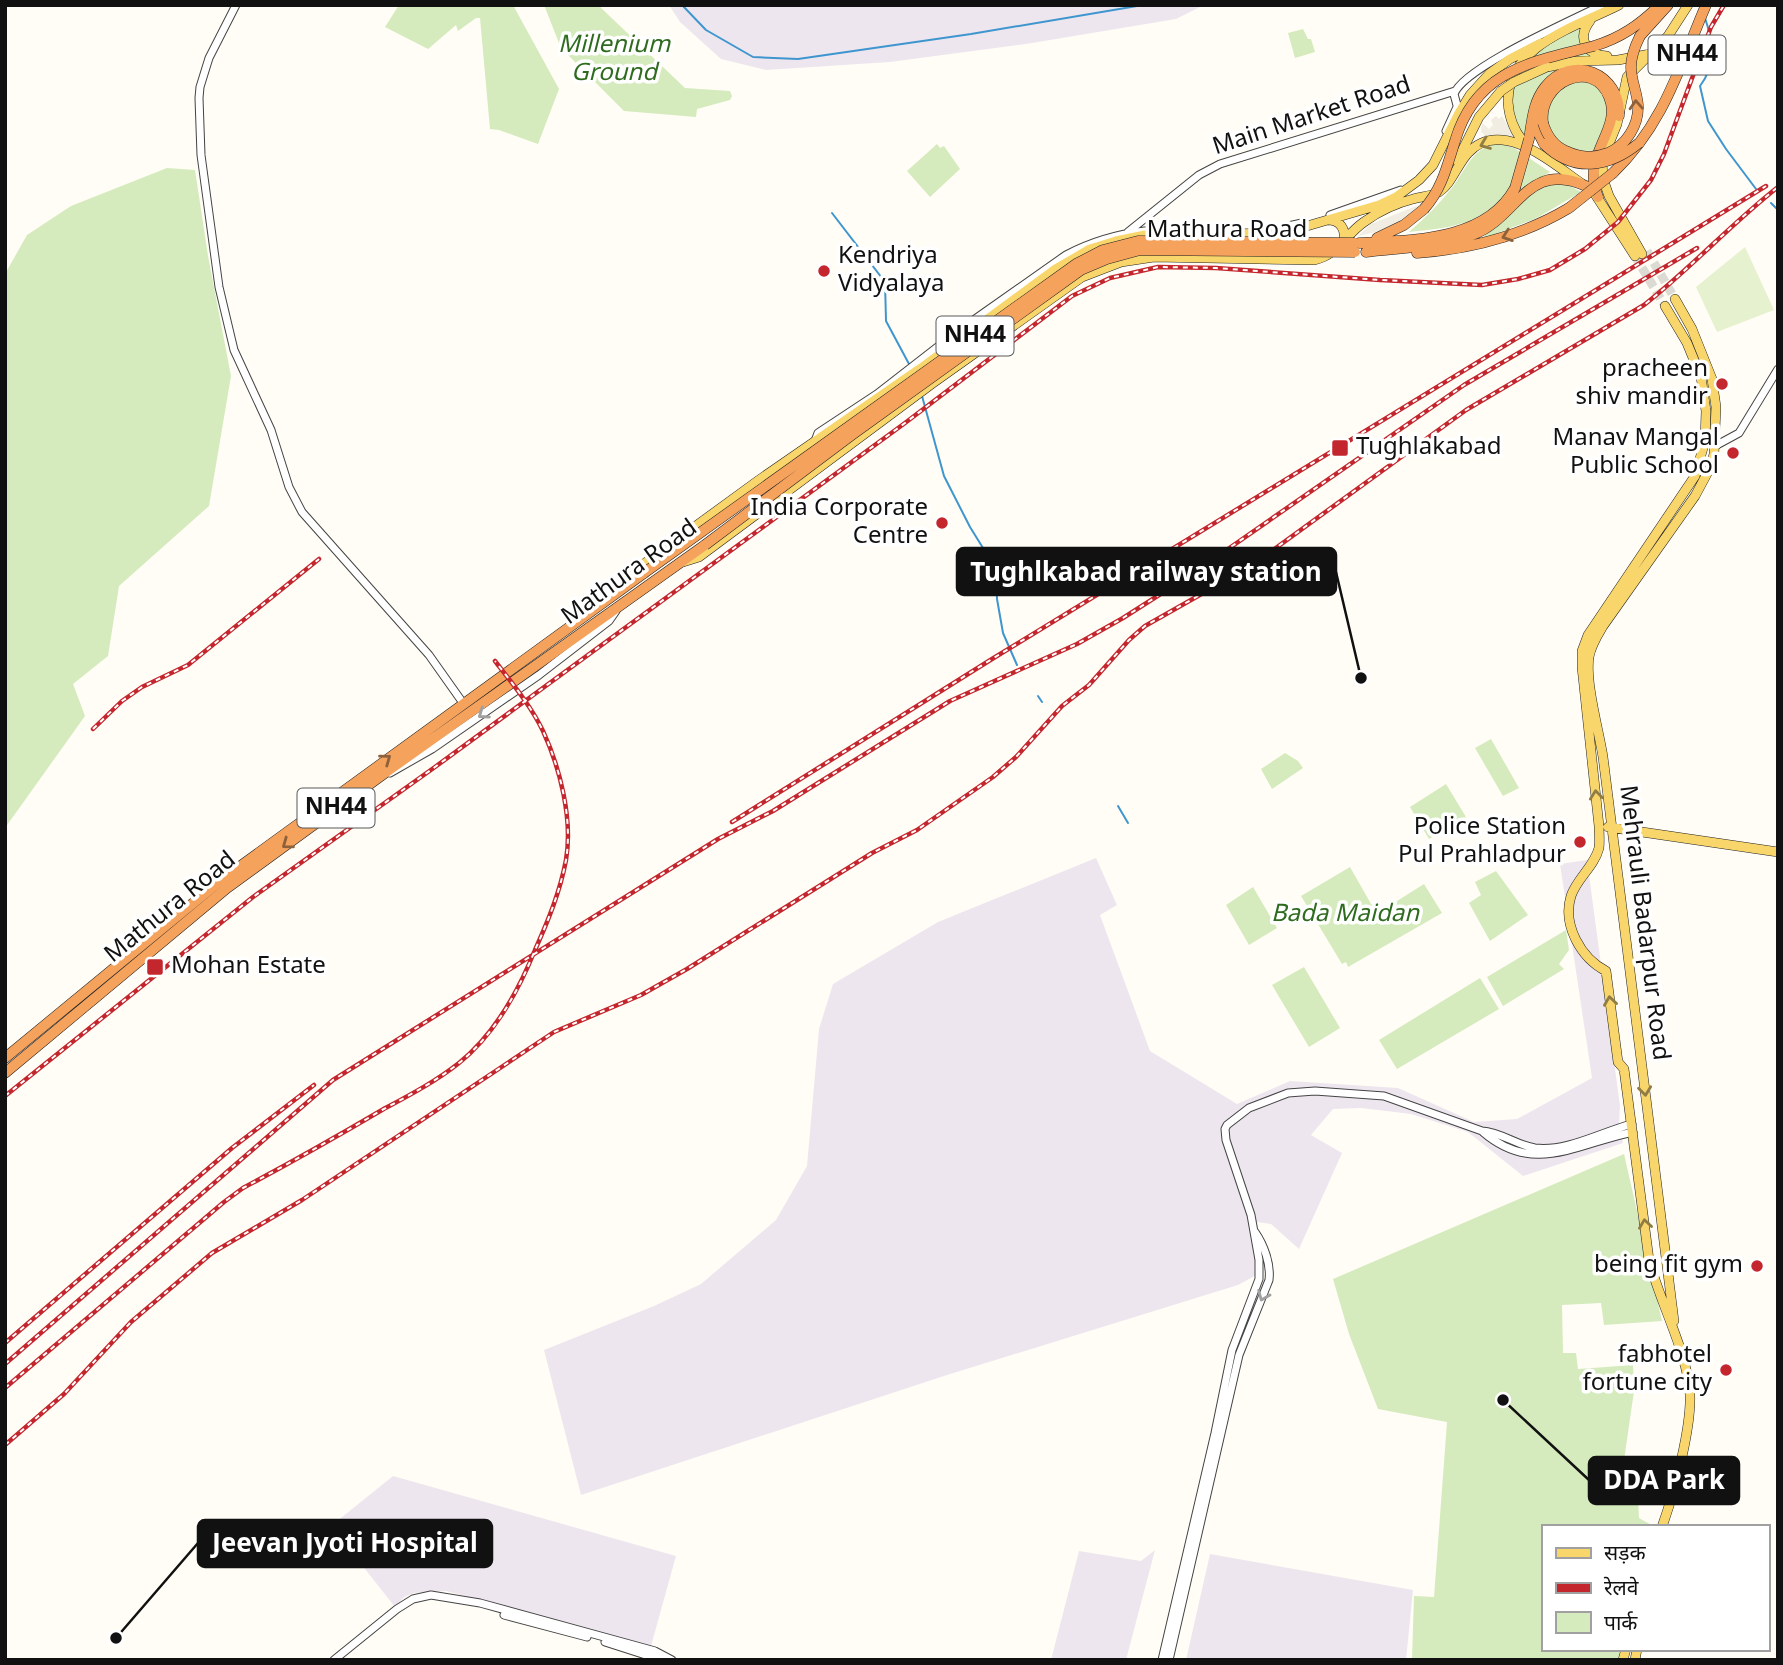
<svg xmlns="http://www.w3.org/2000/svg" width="1783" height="1665" viewBox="0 0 1783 1665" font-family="Georgia,'Noto Sans Devanagari',serif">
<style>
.industrial{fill:#eee6ef}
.green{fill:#d5ebbd}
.pitch{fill:#e6f2cf}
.plaza{fill:#f1ede2}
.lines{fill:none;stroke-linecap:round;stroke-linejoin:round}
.stream{stroke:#3f96cf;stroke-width:2}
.major-tunnel{stroke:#dbdad3;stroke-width:9;stroke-dasharray:9 4.5;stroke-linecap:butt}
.minor-casing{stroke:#444;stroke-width:9}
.major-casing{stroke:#222;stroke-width:10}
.highway-casing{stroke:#222;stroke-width:11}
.minor{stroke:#fff;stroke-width:7}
.major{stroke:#f9d66b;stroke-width:9}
.highway{stroke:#f5a25d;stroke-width:10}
.rail-casing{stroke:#c4262e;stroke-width:4.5}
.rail{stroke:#fff;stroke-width:2;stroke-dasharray:5;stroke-linecap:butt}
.major-bridge-casing{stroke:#222;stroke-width:10;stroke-linecap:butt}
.highway-bridge-casing{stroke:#222;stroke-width:11;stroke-linecap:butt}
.major-bridge{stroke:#f9d66b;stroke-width:9}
.highway-bridge{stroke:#f5a25d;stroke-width:10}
.oneway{stroke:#8e613b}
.oneway2{stroke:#917d42}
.oneway3{stroke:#a0a0a0}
.poi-dot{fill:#c4262e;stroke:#fff;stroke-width:2.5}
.labels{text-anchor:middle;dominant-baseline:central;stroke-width:7;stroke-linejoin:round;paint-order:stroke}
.shield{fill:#fff;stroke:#585858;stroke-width:2}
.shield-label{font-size:23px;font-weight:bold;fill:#111}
.park-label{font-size:24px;font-style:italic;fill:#2f6b1f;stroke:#fff}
.street-label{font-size:24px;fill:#111;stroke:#fff}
.poi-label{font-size:24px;fill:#111;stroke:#fff;text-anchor:end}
.leader{fill:none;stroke:#111;stroke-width:2.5}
.callout-dot{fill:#111;stroke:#fff;stroke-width:2.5}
.callout{fill:#111;stroke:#111;stroke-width:2.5}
.callout-label{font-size:26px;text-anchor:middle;font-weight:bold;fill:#fff}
</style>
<rect width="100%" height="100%" fill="#fffdf5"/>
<path class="industrial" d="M669 5H1204L1176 19 1026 44 890 62 766 70 721 59 680 22Z
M1096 858 1117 905 1100 915 1150 1051 1237 1104 1290 1081 1398 1088 1474 1122 1517 1119 1592 1078 1560 864 1587 860 1620 1106 1619 1124 1623 1143 1523 1176 1468 1132 1411 1114 1361 1108 1333 1109 1311 1135 1342 1153 1299 1249 1271 1224 1250 1221 1262 1272 1238 1285 947 1375 581 1495 544 1350 654 1306 701 1284 776 1220 807 1166 819 1029 833 984 938 922Z
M393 1476 676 1556 651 1646 446 1591 414 1593 404 1597 395 1607 331 1526Z
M1155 1550 1126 1660H1051L1079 1551 1141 1561Z
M1210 1554 1413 1590 1406 1660H1186Z"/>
<path class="green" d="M399 5H513L559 89 538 144 499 130 490 129 480 18H476L458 31 456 25 428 49 385 27Z
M544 5H598L685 88 730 91 732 96 730 100 697 109 696 117 624 111 561 48Z
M1582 28 1584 50 1591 57 1545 64 1547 72 1564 67V69C1531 82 1531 108 1525 139 1500 107 1512 71 1542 47 1553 39 1570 34 1582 28Z
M1303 29 1308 39H1311L1315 52 1295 58 1288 33Z
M1584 81C1621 91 1605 126 1595 150 1539 161 1526 85 1584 81Z
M1500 143 1514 148 1550 172 1520 191 1512 186C1482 225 1456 227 1409 232 1424 219 1438 205 1451 189 1466 170 1472 146 1500 143Z
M937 144 940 148 944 146 960 169 930 197 907 171Z
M167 168 195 170 208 256 231 376 209 506 119 586 108 656 73 684 85 716 5 828V274L27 235 71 206Z
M1564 183 1581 192 1535 219 1481 239 1531 191 1541 186Z
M1491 739 1519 788 1503 796 1475 748Z
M1285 753 1298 761 1303 768 1272 789 1261 769Z
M1446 784 1466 817 1429 839 1410 807Z
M1350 867 1383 925 1378 913 1424 884 1442 913 1348 967 1346 962 1342 964 1301 896Z
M1496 871 1528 915 1490 941 1469 903 1481 895 1475 882Z
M1253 887 1277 928 1249 945 1226 905Z
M1566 930 1569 950 1559 964 1564 969 1503 1006 1487 977Z
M1304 967 1340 1028 1309 1047 1272 985Z
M1480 978 1499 1009 1397 1069 1379 1040Z
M1624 1154 1662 1321 1604 1325 1601 1303 1562 1305 1563 1353H1576L1578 1369 1633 1365 1634 1391 1623 1467 1637 1477 1639 1518 1653 1526 1543 1527V1649H1621L1619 1660H1412L1414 1596 1434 1597 1447 1422 1378 1409 1349 1334 1333 1279Z"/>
<path class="pitch" d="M1745 247 1774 310 1717 332 1696 287Z"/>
<path class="plaza" d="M1496 116 1499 119 1502 116 1514 137 1486 136 1481 132 1482 123 1489 129 1493 125 1491 120Z
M1419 205 1397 223 1376 232 1358 236 1371 224Z"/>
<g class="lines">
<path class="stream" d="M682 5 706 30 753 57 798 59 971 34 1143 5
M1705 18C1713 41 1716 66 1700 86L1708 121 1726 149 1756 189
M1771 203 1778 210
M832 213 885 282 886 321 909 364
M922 396 944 476 970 527 996 569 997 599 1003 633 1017 665
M1038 696 1042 702
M1118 806 1128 823"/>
<path class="major-tunnel" d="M1647 251 1675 299
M1635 256 1665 306"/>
<defs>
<path id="minor" d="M236 5 209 58 200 87 199 98 201 155 219 287 234 350 271 430 289 487 302 512 429 655 463 703
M1458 109 1454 94C1464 67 1573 20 1602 5
M1446 131 1457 107
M1330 215 1401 190
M1269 230 1302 223
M1128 232 1199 175 1220 164 1455 91
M815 441 818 433 877 394 958 331 1066 255C1121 226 1169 228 1229 230
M1715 446 1739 433 1778 369
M390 773 432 749 539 675 609 621 616 611
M1483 1132C1534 1176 1578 1143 1633 1132
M504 1615 587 1637
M605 1642 661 1660
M334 1660 397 1609 413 1599 431 1595 480 1603 655 1651 672 1660
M1162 1660 1215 1433 1232 1350 1259 1279V1260L1251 1215 1226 1140 1225 1129 1227 1125 1249 1108 1288 1093 1315 1091 1384 1096 1482 1131C1501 1132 1516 1145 1535 1148 1567 1152 1601 1132 1632 1124
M1169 1660 1239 1355 1269 1280C1271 1264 1264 1245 1255 1232"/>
<path id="major" d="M1590 21C1576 39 1587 55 1607 56
M1547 67 1576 61 1618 60 1650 54
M1526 145C1515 133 1509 119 1508 102 1507 45 1578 26 1619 5
M1457 161 1479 117 1501 91
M1595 194 1635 256
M1328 220C1340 220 1346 229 1344 241
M1642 254 1609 196 1603 179 1602 161 1617 124 1627 77 1668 36 1688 5
M683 562 699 557 933 383 1082 277 1121 262 1154 257 1314 260C1338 255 1345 235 1364 222 1378 212 1397 203 1413 199 1422 196 1430 197 1439 192 1452 183 1457 165 1468 153 1501 117 1552 163 1581 183
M619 590 630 574 759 480 921 368 1054 270 1090 249 1116 241 1145 235 1283 233 1379 205 1396 197 1419 180 1433 165 1459 113 1470 95 1489 74 1510 59 1541 43
M1608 827 1778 852
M1674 1321 1603 757C1599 731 1585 682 1589 657 1591 645 1597 636 1603 626L1695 496 1710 468 1714 454 1716 407 1712 379 1692 329 1675 299
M1662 1527C1674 1493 1695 1418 1689 1384 1682 1341 1660 1302 1649 1260L1624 1069 1618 1062 1606 971C1581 958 1562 925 1571 896 1577 878 1594 867 1599 848 1600 841 1599 832 1599 826L1582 667V651L1588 635 1695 476 1705 441 1706 411 1701 377 1687 343 1665 306
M1623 1660 1626 1649
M1635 1660 1637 1649"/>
<path id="highway" d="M1640 36 1668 5
M1594 46C1621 38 1639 25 1660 5
M1535 116 1538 132 1544 144
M1543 123C1538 82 1593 57 1609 97 1623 130 1580 155 1598 197
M1529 139C1532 121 1533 102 1545 87 1572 53 1621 73 1619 116
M1613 173C1664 124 1679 68 1706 5
M1377 238 1404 225 1424 209
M1359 243C1414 240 1486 241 1515 188
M1366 252C1401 248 1439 247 1472 235 1519 218 1526 159 1586 186
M1417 253C1471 249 1522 236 1569 208
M5 1058 220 881 644 573
M5 1073 227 888 389 770 705 545"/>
</defs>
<use href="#minor" class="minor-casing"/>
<use href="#major" class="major-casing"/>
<use href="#highway" class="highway-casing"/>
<use href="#minor" class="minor"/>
<use href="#major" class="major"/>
<use href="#highway" class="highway"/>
<defs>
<path id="rail" d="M93 729 122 701 142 687 188 665 319 559
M732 822 992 659 1766 186
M5 1096 253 897 435 767 905 423 1072 296 1110 278 1158 267 1216 268 1380 280 1482 285 1518 279 1550 270 1585 249 1618 222 1651 180 1664 154 1711 27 1724 5
M5 1343 232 1148 314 1085
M5 1364 333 1080 718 839 773 811 950 701 1077 644 1123 618 1192 574 1464 385 1697 248
M5 1388 224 1202 243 1188C290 1163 336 1137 382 1110 408 1096 435 1082 459 1063 495 1034 518 992 535 950 548 921 560 892 566 860 573 819 560 768 543 731 531 706 512 683 495 661
M5 1445 64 1394 131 1322 212 1253 302 1200 554 1032 641 995 687 969 872 853 917 830 993 777 1016 757 1062 706 1089 685 1129 640 1145 626 1251 566 1466 410 1644 305C1691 268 1731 224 1778 187"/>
</defs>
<use href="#rail" class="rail-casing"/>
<use href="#rail" class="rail"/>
<defs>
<path id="major-bridge" d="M1501 91 1514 82 1547 67"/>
<path id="highway-bridge" d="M1543 123C1547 136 1554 146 1566 151 1580 158 1595 158 1608 153 1627 145 1639 124 1638 105 1637 92 1631 80 1631 67 1631 56 1635 46 1640 36
M1544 144C1574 174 1610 167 1639 143
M1515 188 1529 139
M1569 208 1613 173
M1424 209C1442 189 1447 166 1455 141 1476 70 1531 62 1594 46
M705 545 853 434 1081 270 1107 259 1140 250 1355 252
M644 573 1076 264 1103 250 1138 241 1355 243"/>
</defs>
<use href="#major-bridge" class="major-bridge-casing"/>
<use href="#highway-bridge" class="highway-bridge-casing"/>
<use href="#major-bridge" class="major-bridge"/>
<use href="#highway-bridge" class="highway-bridge"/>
</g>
<defs><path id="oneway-chevron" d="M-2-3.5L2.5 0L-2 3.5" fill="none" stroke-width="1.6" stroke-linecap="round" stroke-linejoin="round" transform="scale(1.75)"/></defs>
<g class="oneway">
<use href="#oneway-chevron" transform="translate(1636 105) rotate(-93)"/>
<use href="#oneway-chevron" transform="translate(1507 236) rotate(161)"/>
<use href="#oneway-chevron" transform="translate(386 759) rotate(-36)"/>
<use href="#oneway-chevron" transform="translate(287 844) rotate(144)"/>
</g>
<g class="oneway2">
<use href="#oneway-chevron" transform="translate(1485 144) rotate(159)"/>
<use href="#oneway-chevron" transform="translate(1596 795) rotate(-96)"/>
<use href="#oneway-chevron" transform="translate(1610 1001) rotate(-98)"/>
<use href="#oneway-chevron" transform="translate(1645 1091) rotate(83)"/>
<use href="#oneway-chevron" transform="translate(1645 1224) rotate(-98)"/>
</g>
<g class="oneway3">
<use href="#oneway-chevron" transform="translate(483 714) rotate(145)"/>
<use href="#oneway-chevron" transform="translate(1263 1296) rotate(112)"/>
</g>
<g class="poi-dot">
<circle cx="824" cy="271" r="7"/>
<circle cx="1722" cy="384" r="7"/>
<rect x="1331" y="439" width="18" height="18" rx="3.5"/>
<circle cx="1733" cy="453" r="7"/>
<circle cx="942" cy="523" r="7"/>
<circle cx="1580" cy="842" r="7"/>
<rect x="146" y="958" width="18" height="18" rx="3.5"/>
<circle cx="1757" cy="1266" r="7"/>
<circle cx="1726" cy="1370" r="7"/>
</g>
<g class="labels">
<g class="shield">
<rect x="1648.5" y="35.5" width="77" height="39" rx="5"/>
<rect x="936.5" y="316.5" width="77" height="39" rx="5"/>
<rect x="297.5" y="788.5" width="77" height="39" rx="5"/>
</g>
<g class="shield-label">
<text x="1687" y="55">NH44</text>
<text x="975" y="336">NH44</text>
<text x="336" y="808">NH44</text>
</g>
<g class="park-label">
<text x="614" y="46">Millenium<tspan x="614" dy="28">Ground</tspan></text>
<text x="1345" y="915">Bada Maidan</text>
</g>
<g class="street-label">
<text transform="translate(1312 117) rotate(-18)">Main Market Road</text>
<text x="1227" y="231">Mathura Road</text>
<text transform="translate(630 573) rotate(-36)">Mathura Road</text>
<text transform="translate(171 908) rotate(-39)">Mathura Road</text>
<text transform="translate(1643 923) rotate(83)">Mehrauli Badarpur Road</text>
</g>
<g class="poi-label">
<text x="838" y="257" text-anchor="start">Kendriya<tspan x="838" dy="28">Vidyalaya</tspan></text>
<text x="1708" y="370">pracheen<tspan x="1708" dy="28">shiv mandir</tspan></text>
<text x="1719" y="439">Manav Mangal<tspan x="1719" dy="28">Public School</tspan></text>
<text x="1356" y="448" text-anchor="start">Tughlakabad</text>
<text x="928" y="509">India Corporate<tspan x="928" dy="28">Centre</tspan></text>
<text x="1566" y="828">Police Station<tspan x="1566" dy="28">Pul Prahladpur</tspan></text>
<text x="171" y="967" text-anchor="start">Mohan Estate</text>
<text x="1743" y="1266">being fit gym</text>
<text x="1712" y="1356">fabhotel<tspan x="1712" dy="28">fortune city</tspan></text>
</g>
</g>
<path class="leader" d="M1361 678L1336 572M1503 1400L1589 1480M116 1638L198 1543"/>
<g class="callout-dot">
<circle cx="1361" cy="678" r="7"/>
<circle cx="1503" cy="1400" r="7"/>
<circle cx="116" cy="1638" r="7"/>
</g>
<g class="callout">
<rect x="957" y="548" width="379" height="47" rx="7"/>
<rect x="1589" y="1457" width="150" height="47" rx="7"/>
<rect x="198" y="1520" width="294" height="47" rx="7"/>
</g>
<g class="callout-label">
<text x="1146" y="581">Tughlkabad railway station</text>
<text x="1664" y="1489">DDA Park</text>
<text x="345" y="1552">Jeevan Jyoti Hospital</text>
</g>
<rect width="1783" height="1665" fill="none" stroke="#111111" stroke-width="14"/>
<rect x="1542" y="1525" width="228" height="126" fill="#ffffff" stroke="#a0a0a0" stroke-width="2"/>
<rect x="1556" y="1548" width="35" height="10" fill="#f9d66b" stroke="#a0a0a0" stroke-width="2"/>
<text x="1604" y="1560" font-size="21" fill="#111111">सड़क</text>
<rect x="1556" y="1583" width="35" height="10" fill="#c4262e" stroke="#a0a0a0" stroke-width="2"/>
<text x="1604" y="1595" font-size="21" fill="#111111">रेलवे</text>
<rect x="1556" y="1612" width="35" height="21" fill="#d5ebbd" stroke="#a0a0a0" stroke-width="2"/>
<text x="1604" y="1630" font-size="21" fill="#111111">पार्क</text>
</svg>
